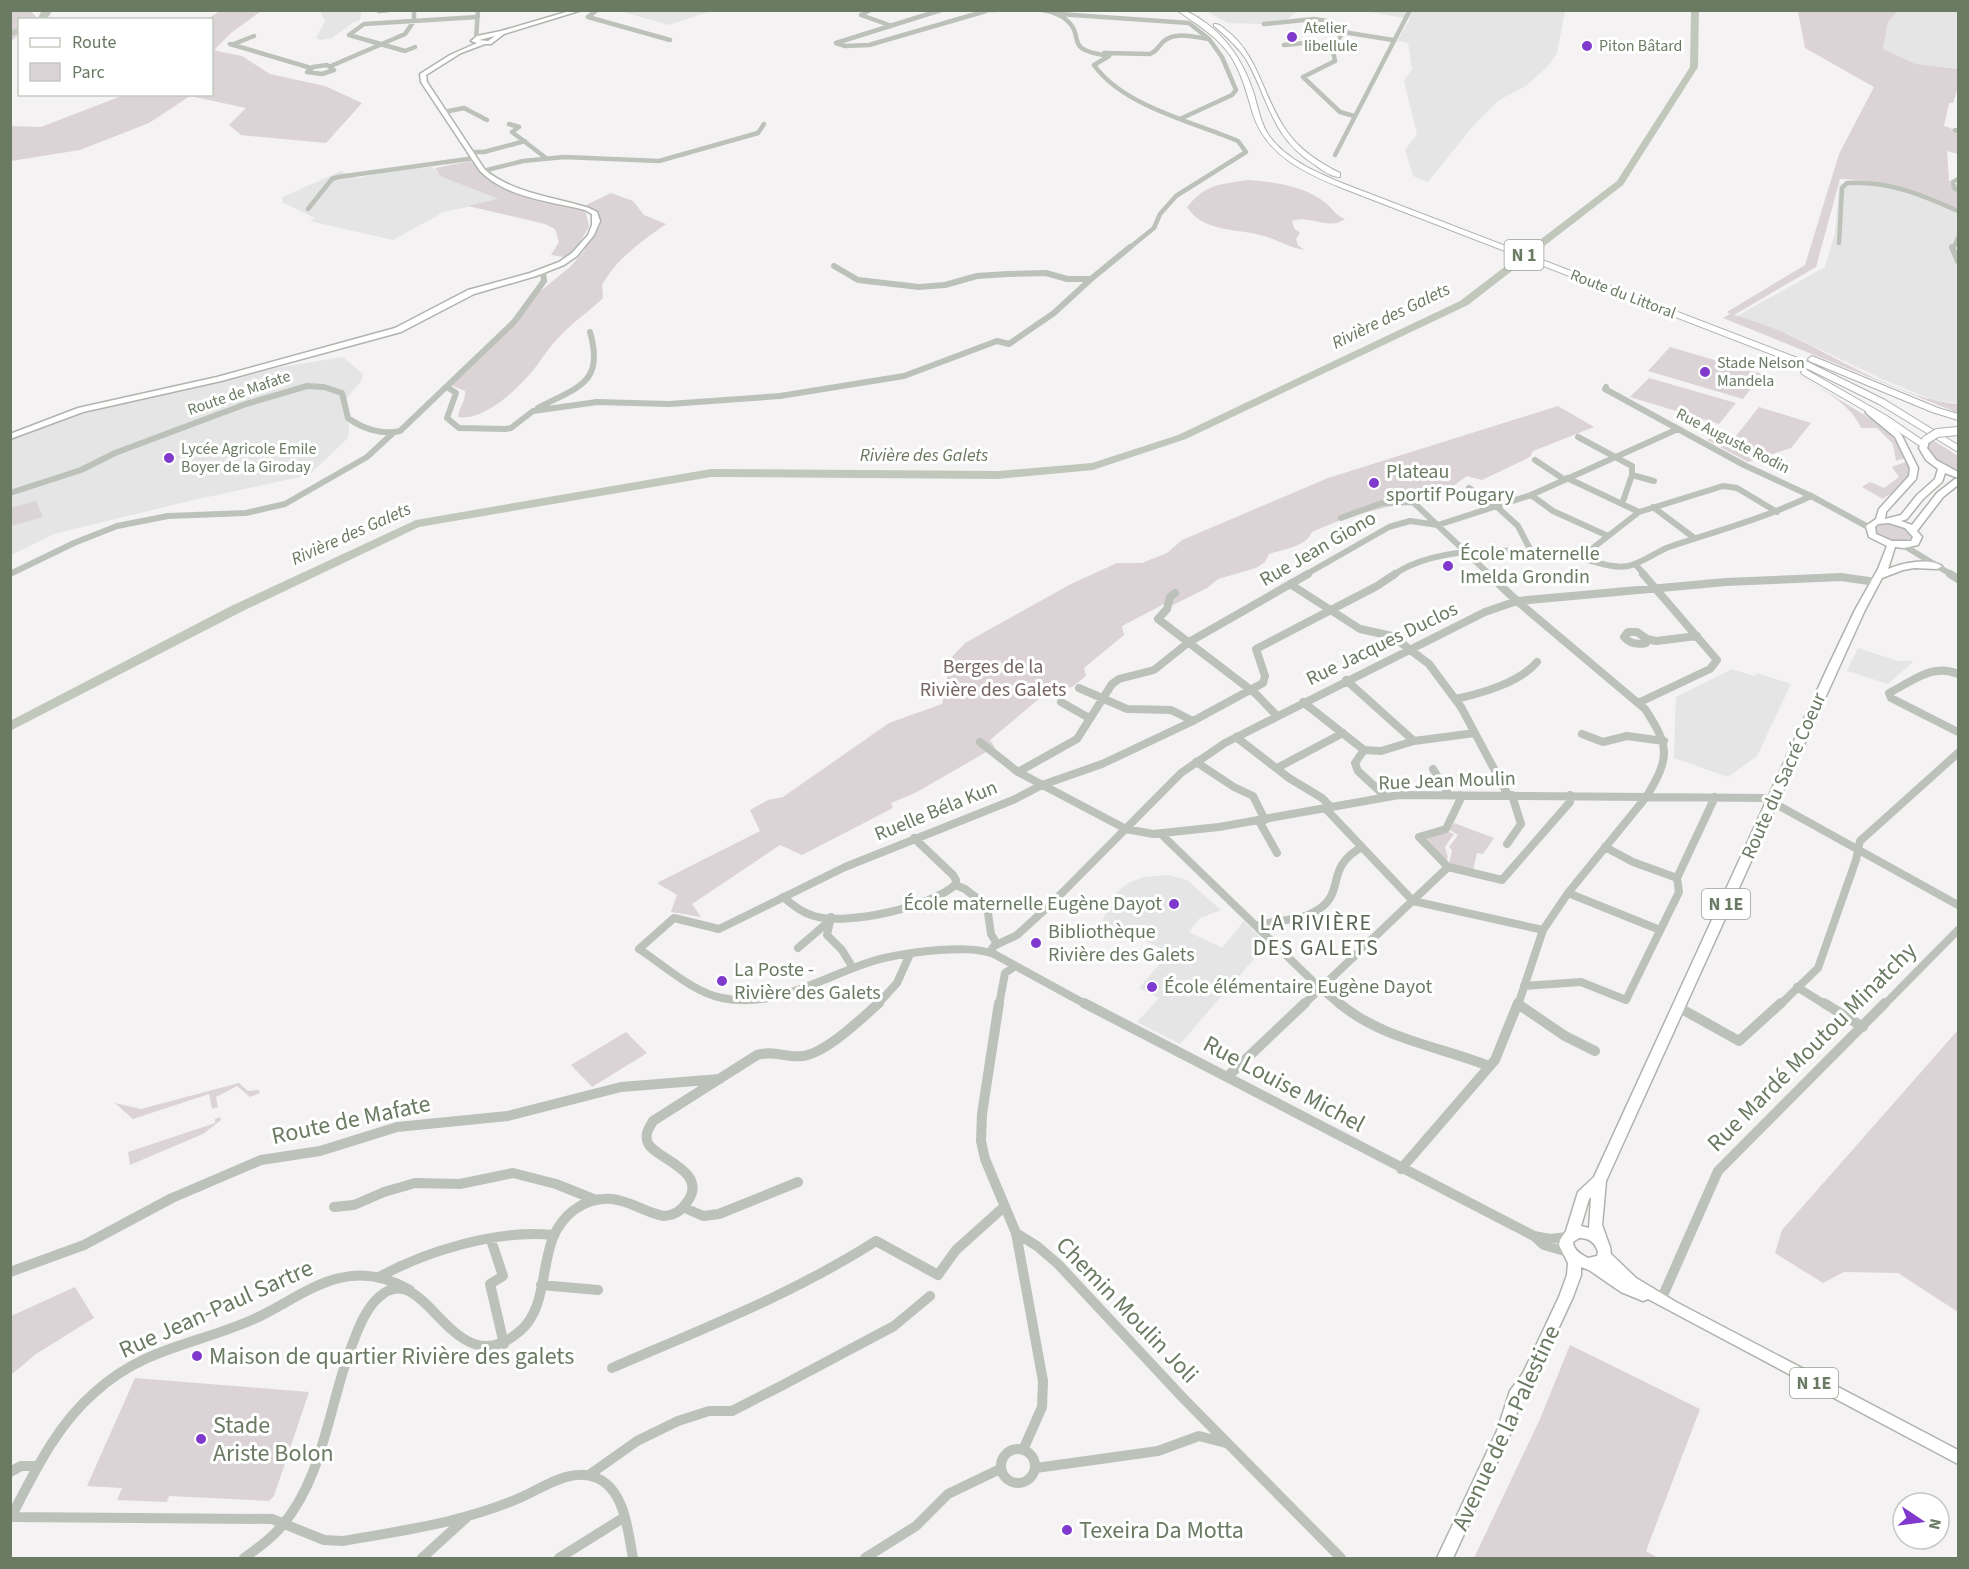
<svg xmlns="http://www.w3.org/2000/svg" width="1969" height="1569" viewBox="0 0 1969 1569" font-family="'Source Sans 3',sans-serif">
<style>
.built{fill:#e5e5e5}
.green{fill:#dbd3d5}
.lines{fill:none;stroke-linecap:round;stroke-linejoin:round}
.river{fill:#c1c8bb;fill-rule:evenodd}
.major-casing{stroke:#aeb4ac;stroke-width:3}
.highway-casing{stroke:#aeb3ac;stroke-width:2}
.minor-far3{stroke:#bcc1ba;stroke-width:4.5}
.minor-far2{stroke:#bcc1ba;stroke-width:6}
.minor-far1{stroke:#bcc1ba;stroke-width:8}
.minor{stroke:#bcc1ba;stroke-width:10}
.major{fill:#fff;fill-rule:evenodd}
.highway{fill:#fff;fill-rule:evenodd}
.major-bridge-casing{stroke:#aeb4ac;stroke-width:10;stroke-linecap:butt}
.major-bridge{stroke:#fff;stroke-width:8}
.poi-dot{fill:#7f39cd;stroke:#fff;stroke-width:2}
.labels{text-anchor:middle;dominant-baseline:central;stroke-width:6;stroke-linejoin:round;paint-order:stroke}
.far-poi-label{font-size:16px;fill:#6a7a63;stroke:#fff;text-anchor:start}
.far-street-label{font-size:16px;fill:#6a7a63;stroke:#fff}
.shield{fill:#fff;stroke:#97a292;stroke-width:1.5}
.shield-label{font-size:18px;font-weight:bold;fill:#6a7a63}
.far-water-label{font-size:18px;font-style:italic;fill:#6a765e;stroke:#fff}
.poi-label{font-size:20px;fill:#6a7a63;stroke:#fff;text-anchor:start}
.street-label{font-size:20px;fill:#6a7a63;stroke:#fff}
.park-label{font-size:20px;fill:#776665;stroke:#fff}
.quarter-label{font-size:22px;letter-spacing:1.5px;fill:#5a6554;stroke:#fff}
.near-street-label{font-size:24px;fill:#6a7a63;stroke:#fff}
.near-poi-label{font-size:24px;fill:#6a7a63;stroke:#fff;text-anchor:start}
</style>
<rect width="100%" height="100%" fill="#f5f2f4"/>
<path class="built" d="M320 11H362L360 20 354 22 332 38 320 40 316 38 325 21Z
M620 11H711L669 25Z
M1206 11H1297L1288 19 1261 24 1228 23Z
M1365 11H1565L1557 53 1548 66 1526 86 1499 100 1474 125 1428 182 1413 176 1405 150 1417 134 1404 81 1412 69 1408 43 1397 41 1410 19Z
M1898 11H1958V69L1916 64 1883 49 1888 22Z
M432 167 441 176 500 200 444 212 393 240 310 221 315 218 282 202 283 197 341 171 358 178 389 171Z
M1864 180 1896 186 1958 211V241L1955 252 1958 257V403L1933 400 1884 380 1788 334 1737 316 1825 267 1835 233 1839 185 1848 181Z
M343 357 363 374 362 380 342 404 349 424 348 438 309 475 189 501 54 534 11 555 10 439 63 419 144 398 269 369Z
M1858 648 1898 661H1914L1888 684 1847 671Z
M1732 669 1754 676 1757 673 1791 684 1757 756 1728 777 1674 758 1675 719 1676 697Z
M1168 875 1187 880 1221 910 1200 918 1189 932 1222 948 1244 921 1267 944 1180 1044 1137 1022 1159 998 1139 988 1170 952 1140 939 1138 940 1102 922 1114 895 1127 884 1143 877Z"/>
<path class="green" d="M11 10 31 11 38 19 20 20 19 34 11 41Z
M221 10 261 11 231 33 215 49 217 51 242 56 270 74 325 86 362 103 326 143 241 135 229 125 246 108 190 96 149 123 80 150 11 161V126L41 127 124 95 212 94V20L208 19Z
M1798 11H1898L1888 22 1883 49 1916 64 1958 69V87L1953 103H1949L1944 126C1961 130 1958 139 1958 154L1947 151 1949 181 1958 185V210C1915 192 1889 180 1840 179L1816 267 1734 315C1753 321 1773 327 1791 336 1842 360 1902 399 1958 404V413L1723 318 1730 314 1727 312 1805 265 1839 154 1874 87 1805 48Z
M471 161 491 181 577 206 586 213 589 227 570 258 551 255 559 242 555 229 545 224 468 206 498 199 440 176 435 168Z
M1248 180C1274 182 1306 186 1327 204 1333 209 1336 216 1345 219 1328 231 1310 214 1292 221L1294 228 1300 233 1296 239 1298 245 1304 250C1289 247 1278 240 1264 236 1237 228 1204 233 1187 207 1207 183 1219 185 1248 180Z
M611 193 633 201 644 215 666 224C641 242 618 257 602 285L603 298C590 311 574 321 561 335 548 347 540 363 529 375 513 393 483 421 458 417 459 407 466 401 465 391L451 385 537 294 571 266 584 251 592 233 593 212 586 205Z
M1670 347 1762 374 1743 399 1648 371Z
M1795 372 1882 426 1893 438 1906 458 1896 461 1893 444 1877 428H1861C1850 402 1818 388 1795 372Z
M1649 378 1736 403 1719 424 1630 397Z
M1558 406 1594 427 1533 451 1530 457 1482 480 1467 476 1437 498 1426 494 1400 504 1350 516 1312 532C1306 547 1284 549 1269 554L1265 562 1256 568 1218 579 1207 588 1173 605 1164 604 1122 626 1124 635 1084 668 1086 676 1072 687 1047 692 990 740 995 747 915 793 891 803 893 808 802 855 780 845 692 904 701 917 671 912 677 895 657 883 760 831 750 810 768 800 783 797 889 723 942 704 951 658 965 643 1071 584 1117 563H1142L1167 553 1182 540 1328 478Z
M1759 407 1811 423 1791 448 1748 462 1707 440 1716 435 1732 441Z
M1931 439 1958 456V473C1946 469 1928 460 1928 445Z
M1908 461C1915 479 1899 482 1892 496L1888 495 1883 499 1862 487 1870 482 1884 488 1899 477 1892 467Z
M36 501 43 517 11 526V508Z
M1890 523 1907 529 1911 538C1899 545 1884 541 1875 532L1876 526Z
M1454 823 1494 838 1483 854 1477 853 1473 870 1449 864 1452 850 1449 847 1458 835 1450 830Z
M1446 831 1454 834 1445 847 1448 857 1445 864 1428 845 1427 836Z
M1958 1030V1312L1898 1273 1844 1272 1823 1283 1775 1253 1782 1230Z
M626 1032 647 1053 592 1087 571 1065Z
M239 1083 248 1091 259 1090 260 1093 250 1097 237 1086 216 1097 218 1107 212 1109 209 1094 133 1119 115 1103 141 1109Z
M220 1117 221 1120 203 1134 130 1165 128 1152 215 1123V1119Z
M75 1287 94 1318 36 1354 11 1375V1316Z
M1570 1345 1700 1409 1646 1551 1658 1558H1474L1540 1419Z
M135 1378 309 1392 274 1496 269 1501 169 1496 167 1502 117 1500 122 1488 87 1486Z"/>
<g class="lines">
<path class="river" d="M42 10H50L51 13 46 20H37Z
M1691 10H1699L1698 67 1623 185 1468 305 1186 439 1093 470 998 479 711 477 419 527 241 612 10 731V721L231 606 416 520 711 469 998 471 1092 463 1178 435 1460 301 1617 181 1690 67Z
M20 28V33L10 36V31Z"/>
<defs>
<path id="major" d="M573 10H582L504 34 491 44H485L461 53 426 75 427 82 485 170C515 194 554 197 589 208L597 212 600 221 594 235 577 256 564 265 536 276 474 294 401 332 221 381 83 412 10 439V434L78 408 217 377 395 328 468 290 530 273 559 262 572 253 588 235 592 225V214L585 210C550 201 507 198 480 171L421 82 420 74 450 55 477 43 471 41 477 36 501 31ZM495 36 488 41 479 40Z
M1866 409H1872L1901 434 1918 468 1916 479 1886 512 1885 519 1901 515 1917 495 1935 479 1938 469 1926 460 1919 448 1923 438H1926L1930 440 1927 448 1936 460 1958 472V478L1945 473 1942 482 1923 499 1907 519 1901 521 1912 525 1937 493 1955 479H1958V485L1943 497 1917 531 1922 537 1918 545 1904 548 1895 547 1888 569C1902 563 1928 557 1942 566L1937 569 1914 568 1903 570 1882 578 1865 610 1606 1181 1602 1225 1610 1247 1611 1254 1636 1278 1676 1302 1958 1450V1464L1648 1299 1643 1301 1621 1292 1589 1270 1581 1267V1275L1573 1297 1533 1383 1521 1399 1511 1432 1453 1558H1437L1497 1431 1510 1391 1523 1373 1559 1297 1567 1275 1568 1263 1559 1245 1560 1240 1566 1231 1578 1192 1594 1177 1826 671 1855 610 1878 569 1887 546 1869 537 1866 526 1876 519 1879 509 1909 476 1910 468 1895 437 1866 413ZM1889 523 1905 528 1913 537 1911 541H1892L1876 534 1875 527 1878 524ZM1591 1197 1589 1228 1581 1226 1589 1199ZM1579 1238C1589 1238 1595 1242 1598 1252L1597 1256 1588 1258C1582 1255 1573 1250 1573 1242Z"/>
<path id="highway" d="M1177 10C1188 10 1197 17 1206 23 1230 41 1245 66 1254 94 1258 108 1261 125 1270 137 1288 161 1320 174 1347 185L1808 362 1885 400 1958 445V452L1879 404 1802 366 1342 188C1305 173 1266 155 1253 114 1247 94 1242 73 1230 55 1216 35 1196 24 1177 10Z
M1214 24C1219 24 1221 26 1226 30 1260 56 1263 100 1288 133 1301 151 1320 163 1340 173V177C1331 177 1322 170 1315 165 1270 136 1270 101 1246 59 1237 46 1226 36 1214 26Z
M1812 356 1938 408 1958 414V420L1932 412 1809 361 1808 359Z
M1805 369 1887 416 1928 444 1926 446H1920L1881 420 1802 374 1801 372Z"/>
</defs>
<use href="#major" class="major-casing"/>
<use href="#highway" class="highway-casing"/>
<path class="minor-far3" d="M597 10 588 17 670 40
M870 10 861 15 892 26
M941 10 836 43 845 46 869 45 986 11
M986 10C1009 10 1044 4 1064 18 1089 37 1059 49 1109 56L1094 65C1123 106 1193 122 1238 141L1246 152 1176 196 1160 214 1154 228 1128 249
M379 11 389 10
M1059 14 1189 23 1209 39 1222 57 1236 90 1232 95 1180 119
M1264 24 1314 19 1327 21 1343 32 1393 40
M1343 32 1336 43 1328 47 1333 51 1335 61 1303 77 1340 112 1354 116
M476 39 478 10
M230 44 311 68
M234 44 254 36
M1284 45 1305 43 1328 47
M415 47 405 51 349 35 364 24 478 17
M1104 53 1150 54C1158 51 1158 46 1164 41 1176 31 1194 37 1208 39
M327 65 334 70 322 74 307 72 313 67Z
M331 66 405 34 414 21V10
M444 112 464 108 487 120
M509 124 519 127 512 132 546 158
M1955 130 1958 131
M471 152H484L525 141
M1335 155 1410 10
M483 171 523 161 564 157 659 161 758 133 764 124
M1958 179 1953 182 1954 188 1958 190
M308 209 332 179 338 177 475 158
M1839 243 1842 188 1847 183C1887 180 1922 195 1958 211
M1953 249 1958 238"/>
<path class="minor-far2" d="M1952 247 1958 261
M834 266 858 280 919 287 945 285 977 276 1008 274 1046 273 1067 279H1091L1130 247
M447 387 456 393 447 418 459 428 505 429 511 428 533 411 597 402 669 404 780 396 904 376 997 341 1009 344 1054 313 1091 279
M1606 387 1605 389 1744 465 1811 496 1870 528
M538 408C577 387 605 384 590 332
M1578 437 1632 466V475L1622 504
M1535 460 1565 480
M1632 475 1654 481
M1567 478 1639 512
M1469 488 1495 505 1518 526 1531 551
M10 493 81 470 115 453 246 404 307 386 324 387 342 393 348 418C363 429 382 435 400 431L514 322 544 281 543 272
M1531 495 1553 511 1608 536
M1413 502 1430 495
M1653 507 1693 537
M1341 518 1382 503 1413 502 1490 575
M1903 545 1952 575
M1580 558 1639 512 1723 486 1737 488 1777 512
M1635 564 1645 575
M10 574 74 543 117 526 168 516 246 513 285 504 367 457 393 433
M1305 575 1389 527 1410 521 1438 525 1531 495 1678 429
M1393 575C1440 543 1524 548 1579 558 1595 561 1611 569 1628 566 1642 563 1656 552 1669 547 1717 531 1765 518 1811 496"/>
<path class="minor-far1" d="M1488 574 1517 601 1645 709C1670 747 1670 757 1647 796L1568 893 1543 930 1518 1005
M1950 574 1958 579
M1290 584 1360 629 1392 636 1429 664 1461 707 1508 795
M1175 593 1170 597 1167 609 1158 619 1256 694 1277 716
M1628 632H1637L1647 639 1646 643C1637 645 1630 644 1624 637Z
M1647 639 1656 641 1697 636
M1958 674C1932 663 1913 681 1889 693L1891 698 1958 732
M1346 680 1414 741
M1079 688 1127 709 1171 710 1193 721
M1456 699C1482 693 1519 683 1537 662
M1061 702 1089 718
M1303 702 1364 750 1381 751 1414 741 1475 733
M1638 703 1710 669 1717 660 1643 574
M1582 734 1603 742 1627 736 1664 741
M1236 737 1289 778 1322 798 1331 807
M980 742 1018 772 1126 829 1153 834 1219 827 1399 795 1765 798 1958 905
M1364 750 1355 763 1358 771 1385 796
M1196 762 1234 787 1253 796 1265 820
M1277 768 1343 733
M1433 769 1449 795
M1018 772 1077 739 1112 684 1119 679 1154 670 1189 642 1308 574
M1460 795V800L1446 829 1419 837 1448 867 1502 880 1570 802V795
M1325 808 1413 901 1543 930
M1259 821 1277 853
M1161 834 1320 988 1340 1005
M914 838 953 875 956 880 955 885
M1507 844 1521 824 1512 795
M1605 847 1633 862 1677 878
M955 885 965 889 987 906 991 934 997 944
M1568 893 1660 930
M783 897C793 905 801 912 814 916 846 926 931 907 955 885
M831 917 827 935 842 950 853 968
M1256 926C1277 919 1301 922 1319 909 1346 891 1324 868 1362 847
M798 948 827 923
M990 952 994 946 1017 935 1050 905 1181 773 1225 743 1485 612 1517 601 1726 582 1841 577 1876 582
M1524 986 1581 982 1626 1000 1679 892 1677 878 1715 797
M1797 987 1826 1005
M877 1005 897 983 910 954
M999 1005 1005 973 1014 967
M1087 1005 994 954C977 948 957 949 939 950 915 952 890 955 867 963 819 979 774 1009 722 998 692 992 664 965 639 949L674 918 719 929 845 867 1013 800 1042 785 1102 764 1193 721 1263 683 1265 676 1256 649 1377 586 1395 574
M1303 1005 1448 867
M1780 1005 1818 968 1856 860 1860 841 1958 753
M1884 1005 1958 930"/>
<path class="minor" d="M999 1003 982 1114 981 1141 985 1159 1016 1233 1043 1381 1042 1407 1023 1450
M1084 1003 1534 1236 1544 1245 1568 1252
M1339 1003C1382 1039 1438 1046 1489 1066
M1824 1003 1863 1027
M1518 1004 1565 1036 1595 1051
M1680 1008 1739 1041 1781 1003
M1227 1077 1305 1003
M1401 1169 1495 1060 1518 1003
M334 1207 354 1205 384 1192 415 1183 460 1184 513 1173 556 1184 596 1200
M683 1207 703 1216 719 1214 798 1182
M1016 1233 1037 1246 1058 1264 1184 1399 1341 1558
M1534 1236 1550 1239 1568 1237
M491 1240 503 1276 490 1284 504 1344
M10 1272 84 1245 172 1198 261 1160 320 1151 397 1127 508 1116 621 1087 720 1079
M379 1277C426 1251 499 1229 553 1235
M541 1285 598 1290
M1661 1300 1718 1171 1885 1003
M612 1368C702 1329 793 1294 876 1241L938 1275 956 1250 1005 1206
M1001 1466a17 17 0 1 1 34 0a17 17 0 1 1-34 0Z
M1036 1468 1158 1451 1199 1436 1226 1443
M10 1472 21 1466H38
M589 1475 637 1441 678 1421 709 1411H732L783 1385 894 1326 930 1296
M10 1517 272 1519 324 1540 343 1541C405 1530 467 1522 524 1496 545 1486 573 1467 597 1478 625 1490 628 1532 633 1558
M11 1517C34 1473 56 1426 94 1393 144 1347 196 1345 254 1319 279 1308 314 1283 340 1278 364 1272 389 1278 410 1290
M244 1558C256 1549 269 1541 279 1529 322 1482 328 1411 349 1353 356 1335 364 1310 379 1297 426 1254 452 1390 520 1331 555 1301 533 1240 574 1210 585 1202 599 1198 612 1199 631 1201 646 1213 664 1216 675 1215 681 1211 687 1202 710 1171 655 1159 648 1143 644 1135 649 1128 653 1121L757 1055C773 1050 787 1058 803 1056 826 1053 861 1019 879 1003
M422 1558 466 1518
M559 1558 623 1518
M865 1558 916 1526 948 1494 1000 1469"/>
<use href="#major" class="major"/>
<use href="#highway" class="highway"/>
<defs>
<path id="major-bridge" d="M1926 440 1937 433 1958 431"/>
</defs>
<use href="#major-bridge" class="major-bridge-casing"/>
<use href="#major-bridge" class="major-bridge"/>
</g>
<g class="poi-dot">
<circle cx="1292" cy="37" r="6"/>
<circle cx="1587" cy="46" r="6"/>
<circle cx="1705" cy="372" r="6"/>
<circle cx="169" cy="458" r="6"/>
<circle cx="1374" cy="483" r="6"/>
<circle cx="1448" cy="566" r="6"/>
<circle cx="1174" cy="904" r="6"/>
<circle cx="1036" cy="943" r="6"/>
<circle cx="722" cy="981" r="6"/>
<circle cx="1152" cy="987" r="6"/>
<circle cx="197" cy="1356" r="6"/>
<circle cx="201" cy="1439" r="6"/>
<circle cx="1067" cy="1530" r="6"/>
</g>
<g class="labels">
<g class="far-poi-label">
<text x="1304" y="28">Atelier<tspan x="1304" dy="18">libellule</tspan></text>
<text x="1599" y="46">Piton Bâtard</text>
<text x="1717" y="363">Stade Nelson<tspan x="1717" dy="18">Mandela</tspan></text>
<text x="181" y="449">Lycée Agricole Emile<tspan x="181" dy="18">Boyer de la Giroday</tspan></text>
</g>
<g class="far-street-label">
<text transform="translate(1623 294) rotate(21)">Route du Littoral</text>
<text transform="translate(239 393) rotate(-19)">Route de Mafate</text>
<text transform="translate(1733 441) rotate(27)">Rue Auguste Rodin</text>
</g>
<g class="shield">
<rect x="1504.5" y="240" width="39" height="30" rx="4.5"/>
<rect x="1702" y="889" width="48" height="30" rx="4.5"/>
<rect x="1790" y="1368" width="48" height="30" rx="4.5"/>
</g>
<g class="shield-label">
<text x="1524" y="255">N 1</text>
<text x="1726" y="904">N 1E</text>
<text x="1814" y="1383">N 1E</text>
</g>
<g class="far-water-label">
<text transform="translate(1391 316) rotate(-26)">Rivière des Galets</text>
<text x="924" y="455">Rivière des Galets</text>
<text transform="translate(351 534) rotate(-24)">Rivière des Galets</text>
</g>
<g class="poi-label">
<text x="1386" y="472">Plateau<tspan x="1386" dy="23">sportif Pougary</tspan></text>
<text x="1460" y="554">École maternelle<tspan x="1460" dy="23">Imelda Grondin</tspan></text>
<text x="1162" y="904" text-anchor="end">École maternelle Eugène Dayot</text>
<text x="1048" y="932">Bibliothèque<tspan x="1048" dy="23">Rivière des Galets</tspan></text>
<text x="734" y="970">La Poste -<tspan x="734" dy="23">Rivière des Galets</tspan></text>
<text x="1164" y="987">École élémentaire Eugène Dayot</text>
</g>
<g class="street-label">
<text transform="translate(1318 549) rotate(-30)">Rue Jean Giono</text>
<text transform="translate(1382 644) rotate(-26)">Rue Jacques Duclos</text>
<text transform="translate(1784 776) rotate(-66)">Route du Sacré Coeur</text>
<text transform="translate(1447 781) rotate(-2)">Rue Jean Moulin</text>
<text transform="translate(936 811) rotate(-22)">Ruelle Béla Kun</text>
</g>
<g class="park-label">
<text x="993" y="667">Berges de la<tspan x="993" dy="23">Rivière des Galets</tspan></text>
</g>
<g class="quarter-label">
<text x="1316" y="923">LA RIVIÈRE<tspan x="1316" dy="25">DES GALETS</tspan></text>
</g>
<g class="near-street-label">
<text transform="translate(1812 1047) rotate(-45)">Rue Mardé Moutou Minatchy</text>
<text transform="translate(1284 1084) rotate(28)">Rue Louise Michel</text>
<text transform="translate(351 1120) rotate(-12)">Route de Mafate</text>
<text transform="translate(216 1309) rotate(-24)">Rue Jean-Paul Sartre</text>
<text transform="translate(1127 1310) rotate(46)">Chemin Moulin Joli</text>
<text transform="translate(1506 1428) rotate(-65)">Avenue de la Palestine</text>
</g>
<g class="near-poi-label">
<text x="209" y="1356">Maison de quartier Rivière des galets</text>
<text x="213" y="1425">Stade<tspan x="213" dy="28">Ariste Bolon</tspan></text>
<text x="1079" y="1530">Texeira Da Motta</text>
</g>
</g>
<rect width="1969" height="1569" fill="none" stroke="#6a7a63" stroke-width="24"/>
<rect x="18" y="18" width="195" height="78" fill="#ffffff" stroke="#c3cac1" stroke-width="1.5"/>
<rect x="30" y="38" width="30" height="9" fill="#ffffff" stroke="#c3cac1" stroke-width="1.5"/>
<text x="72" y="48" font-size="18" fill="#6a7a63">Route</text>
<rect x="30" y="63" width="30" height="18" fill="#dbd3d5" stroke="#c3cac1" stroke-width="1.5"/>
<text x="72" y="78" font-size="18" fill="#6a7a63">Parc</text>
<g transform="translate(1921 1521) rotate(103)"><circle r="28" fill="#ffffff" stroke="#c3cac1" stroke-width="1.5"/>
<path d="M0-4.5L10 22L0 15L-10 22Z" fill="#7f39cd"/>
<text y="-9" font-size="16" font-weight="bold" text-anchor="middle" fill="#6a7a63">N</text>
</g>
</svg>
